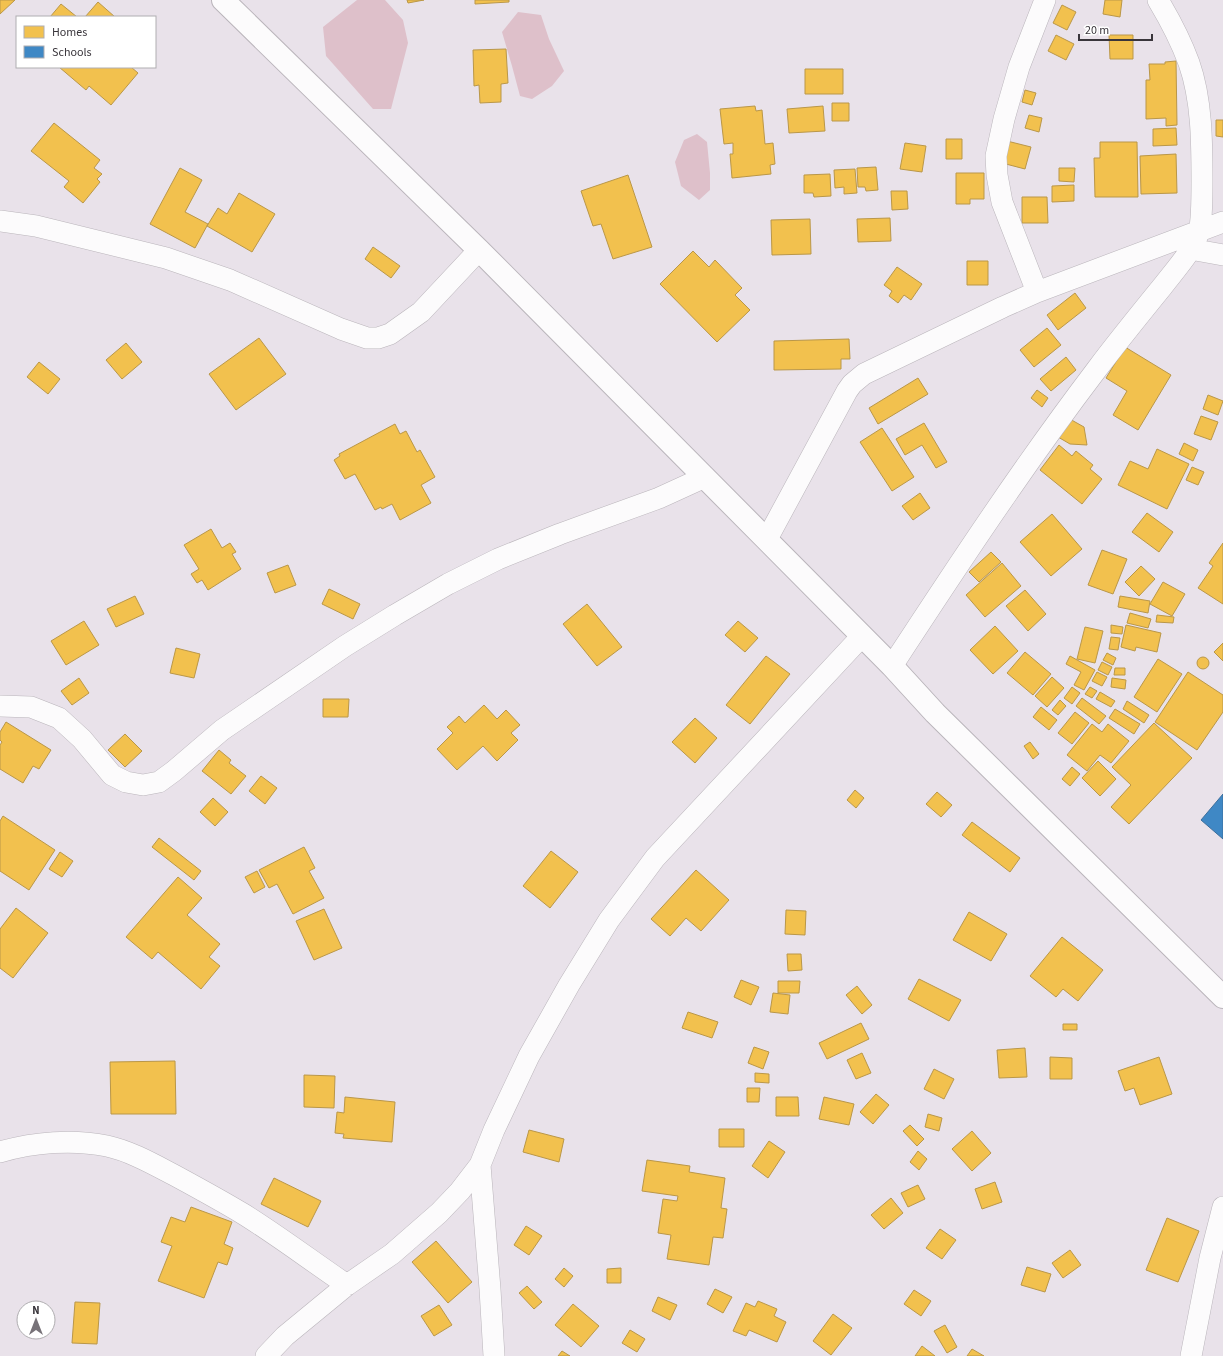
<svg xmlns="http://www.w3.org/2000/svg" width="1223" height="1356" viewBox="0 0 1223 1356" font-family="'Source Sans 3',sans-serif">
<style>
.green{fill:#dec0ca}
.homes{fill:#f2c14e;stroke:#ba9748}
.schools{fill:#3f88c5;stroke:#3d6f9c}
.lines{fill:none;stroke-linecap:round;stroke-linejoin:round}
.street-casing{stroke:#bab5bb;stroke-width:22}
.secondary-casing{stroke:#bab5bb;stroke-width:24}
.street{stroke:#fcfbfc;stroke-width:21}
.secondary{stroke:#fcfbfc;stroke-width:22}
</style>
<rect width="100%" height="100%" fill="#e9e2ea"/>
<path class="green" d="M357 0H385L403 20 408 43 391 109H373L326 56 323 27Z
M518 12 541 15 549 39 564 71 552 86 532 99 520 96 512 66 502 32Z
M697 134 707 142 710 173V190L699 200 681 186 675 162 684 140Z"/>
<path class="homes" d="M0 0H15L0 14Z
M407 0H424L408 3Z
M475 0H509V2L475 4Z
M1105 0H1122L1120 17 1103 14Z
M98 2 115 17H85Z
M61 4 77 17H50Z
M1062 5 1076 12 1067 30 1053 23Z
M1056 35 1074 44 1066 60 1048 51Z
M1109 35H1133V59H1110Z
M506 49 508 83 501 84V102L480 103 479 85 474 86 473 50Z
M1176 61 1177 125 1166 126V118L1146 119V80H1150L1149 64H1165V62Z
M59 67H131L138 73 111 105 89 86 86 90Z
M805 69H843V94H805Z
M1025 90 1036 93 1032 105 1022 102Z
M832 103H849V121H832Z
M755 106 756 111 762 110 765 144 773 143 775 164 770 165 771 174 732 178 730 154H733V143L724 144 720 109Z
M823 106 825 131 789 133 787 109Z
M1029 115 1042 118 1039 132 1025 128Z
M1216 120H1223V137L1216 136Z
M54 123 100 160 94 168 102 174 97 179 100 182 83 203 64 187 69 181 31 151Z
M1176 128 1177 145 1153 146V129Z
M946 139H962V159H946Z
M1007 141 1031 147 1025 169 1002 163Z
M1100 142H1137L1138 197H1095L1094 158H1100Z
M905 143 926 146 922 172 900 169Z
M1176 154 1177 193 1141 194 1140 156Z
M876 167 878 190 866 191 865 187H858L857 168Z
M180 168 202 180 185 212 208 224 195 248 150 224Z
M1059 168H1075L1074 182 1059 181Z
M855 169 857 193 844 194V187L835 188 834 170Z
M956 173H984V199H970V204H956Z
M830 174 831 196 814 197 813 193H804V175Z
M628 175 652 247 613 259 601 224 593 226 581 191Z
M1074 185V201L1052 202V186Z
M891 191H907L908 209 892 210Z
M239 193 275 214 252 252 207 226 218 208 227 214Z
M1022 197H1047L1048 223H1022Z
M890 218 891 241 858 242 857 219Z
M810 219 811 254 772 255 771 220Z
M373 247 400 266 391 278 365 259Z
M693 251 709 267 715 260 742 288 735 295 750 310 717 342 660 284Z
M967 261H988V285H967Z
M897 267 922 284 911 300 904 295 898 303 889 296 892 291 884 285Z
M1075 293 1086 308 1058 330 1047 315Z
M1047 328 1061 345 1034 367 1020 350Z
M259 338 286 374 236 410 209 374Z
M849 339 850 359H841V369L774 370V341Z
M126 343 142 362 122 379 106 360Z
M1125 347 1171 375 1138 430 1113 415 1127 391 1106 378Z
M1066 357 1076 370 1051 391 1040 379Z
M39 362 60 379 48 394 27 377Z
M918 378 928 394 878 424 869 408Z
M1037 390 1048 398 1042 407 1031 398Z
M1208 395 1223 401 1218 415 1203 409Z
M1201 416 1218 422 1211 440 1194 434Z
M1068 418 1084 427 1087 445 1070 444 1058 437Z
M924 423 947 462 936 468 922 445 905 455 896 439Z
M395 424 400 434 406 431 417 452 420 450 435 477 421 485 431 503 400 520 392 504 382 509 381 507 375 510 355 474 345 479 334 460 340 456 339 454Z
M882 428 914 477 892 491 860 442Z
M1184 443 1198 450 1193 461 1179 454Z
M1059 445 1072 456 1076 451 1093 465 1090 469 1102 479 1082 504 1040 470Z
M1157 449 1189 464 1167 509 1118 485 1130 461 1148 469Z
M1192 467 1204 472 1198 485 1186 480Z
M920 493 930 508 913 520 902 506Z
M1147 513 1173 532 1159 552 1132 532Z
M1052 514 1082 549 1051 576 1020 542Z
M211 529 222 548 230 543 236 552 232 554 241 569 208 590 202 580 197 583 191 574 199 569 184 545Z
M1223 543V604L1198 588 1213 566 1209 563Z
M1102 550 1127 559 1113 594 1088 585Z
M991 552 1001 562 979 582 969 572Z
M1002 563 1021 586 985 617 966 595Z
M288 565 296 585 275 593 267 573Z
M1141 566 1155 579 1139 596 1125 582Z
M1163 582 1185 594 1172 616 1150 604Z
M329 589 360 604 353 619 322 604Z
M1025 590 1046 614 1028 631 1006 606Z
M135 596 144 614 116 627 107 609Z
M1120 596 1150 601 1148 613 1118 607Z
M587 604 622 647 597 666 563 624Z
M1130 613 1151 619 1148 628 1127 623Z
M1157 615 1174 617 1173 623 1156 622Z
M84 621 99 645 66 665 51 641Z
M738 621 758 638 745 652 725 635Z
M1111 625 1123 627 1122 634 1111 633Z
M1126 625 1161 633 1157 652 1136 647 1135 651 1121 647Z
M995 626 1018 651 993 674 970 650Z
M1085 627 1103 631 1095 663 1077 659Z
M1111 637 1120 638 1118 650 1109 649Z
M1223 643V661L1214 652Z
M176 648 200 654 194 678 170 673Z
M1025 652 1051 674 1033 695 1007 673Z
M1107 653 1116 658 1113 665 1103 660Z
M766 656 790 674 750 724 726 705Z
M1070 656 1095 670 1084 690 1074 685 1081 672 1066 664Z
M1197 663a6 6 0 1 1 12 0a6 6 0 1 1-12 0Z
M1158 659 1182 674 1157 712 1134 697Z
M1102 662 1112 667 1108 675 1098 670Z
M1115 668H1125V675H1114Z
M1097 672 1107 677 1102 686 1092 681Z
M1188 672 1223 695V712L1197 750 1155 722Z
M1052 677 1064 688 1047 707 1035 696Z
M79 678 89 693 72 705 61 691Z
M1112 678 1126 680 1125 689 1111 687Z
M1072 687 1080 693 1072 704 1064 698Z
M1090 687 1097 691 1092 698 1085 694Z
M1100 692 1115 701 1111 707 1096 699Z
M1082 698 1106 716 1099 724 1076 706Z
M323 699H349L348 717H323Z
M1060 700 1066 706 1058 715 1052 710Z
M1127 701 1149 715 1144 723 1123 709Z
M484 705 497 719 506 710 520 725 511 733 518 740 497 761 483 746 457 770 437 749 453 733 447 727 459 716 465 723Z
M1041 707 1057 720 1049 730 1033 717Z
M1115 709 1140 724 1134 734 1109 718Z
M1075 712 1089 723 1072 744 1058 733Z
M695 718 717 738 695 763 672 742Z
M6 722 51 750 39 769 33 766 23 783 0 769V745L2 742 0 740V732Z
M1154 723 1192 758 1129 824 1111 807 1131 785 1112 767Z
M1092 724 1102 732 1108 724 1129 741 1111 763 1100 755 1087 771 1067 755Z
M125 734 142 751 125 767 108 750Z
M1030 742 1039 754 1033 759 1024 746Z
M219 750 231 760 229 763 246 776 231 794 202 771Z
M1098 761 1116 779 1100 796 1082 778Z
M1072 767 1080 774 1070 786 1062 779Z
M261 776 277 788 265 804 249 791Z
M855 790 864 798 856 808 847 800Z
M937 792 952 805 941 817 926 804Z
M213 798 228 812 215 826 200 812Z
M3 816 55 850 29 890 0 871V821Z
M972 822 1020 858 1010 872 962 835Z
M159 838 201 871 194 880 152 847Z
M304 847 315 868 309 871 324 898 293 914 277 884 269 888 259 870Z
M551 851 578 872 550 908 523 886Z
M60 852 73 861 62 877 49 869Z
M696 870 729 900 701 931 686 918 670 936 651 919Z
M257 871 265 887 254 893 245 877Z
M178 877 202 898 187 915 220 944 209 957 220 966 201 989 158 952 152 959 126 937Z
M16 908 48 933 13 978 0 968V929Z
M324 909 342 948 314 960 296 921Z
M786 910 806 911 805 935 785 934Z
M969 912 1007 934 991 961 953 940Z
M1062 937 1103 970 1078 1001 1063 989 1056 997 1030 976Z
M787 954H801L802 970 788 971Z
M919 979 961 1000 949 1021 908 999Z
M741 980 759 987 751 1005 734 997Z
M778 981H800L799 993H778Z
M857 986 872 1005 862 1014 846 995Z
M773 993 790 995 788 1014 770 1012Z
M688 1012 718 1022 712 1038 682 1028Z
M861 1023 869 1039 827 1059 819 1043Z
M1063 1024H1077V1030H1063Z
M754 1047 769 1052 763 1069 748 1063Z
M1025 1048 1027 1077 999 1078 997 1050Z
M862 1053 871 1073 856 1079 847 1060Z
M1050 1057 1072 1058V1079H1050Z
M1159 1057 1172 1094 1140 1105 1134 1088 1125 1091 1118 1071Z
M175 1061 176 1114H111L110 1062Z
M934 1069 954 1079 944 1099 924 1089Z
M755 1073 769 1074V1083L755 1082Z
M304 1075 335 1076 334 1108 304 1107Z
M747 1088H760L759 1102H747Z
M876 1094 889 1105 873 1124 860 1112Z
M345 1097 395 1102 392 1142 343 1138 344 1134 335 1133 337 1112 344 1113Z
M776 1097H798L799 1116H776Z
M824 1097 854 1104 849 1125 819 1119Z
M928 1114 942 1118 939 1131 925 1127Z
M910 1125 924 1139 917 1146 903 1131Z
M719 1129H744V1147H719Z
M529 1130 564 1139 559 1162 523 1152Z
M972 1131 991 1153 972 1171 952 1149Z
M769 1141 785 1152 768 1178 752 1166Z
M918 1151 927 1159 919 1170 910 1162Z
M647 1160 690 1166 689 1172 725 1178 721 1208 727 1209 723 1238 713 1237 709 1265 667 1259 671 1235 658 1233 663 1199 677 1201 678 1196 642 1191Z
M274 1178 321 1201 308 1227 261 1204Z
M995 1182 1002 1202 982 1209 975 1189Z
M918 1185 925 1199 908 1207 901 1193Z
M891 1198 903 1213 884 1229 871 1215Z
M191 1207 232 1222 224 1244 233 1248 227 1265 218 1262 204 1298 158 1281 172 1246 161 1242 171 1217 185 1222Z
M1167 1218 1199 1231 1178 1282 1146 1270Z
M526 1226 542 1236 529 1255 514 1245Z
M940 1229 956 1240 942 1259 926 1248Z
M436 1241 472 1282 448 1303 412 1262Z
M1070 1250 1081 1265 1063 1278 1052 1263Z
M1027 1267 1051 1274 1045 1292 1021 1285Z
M564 1268 573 1276 564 1287 555 1279Z
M621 1268V1283H607V1269Z
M527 1286 542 1302 534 1309 519 1293Z
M715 1289 732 1297 723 1313 707 1304Z
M914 1290 931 1301 921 1316 904 1304Z
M658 1297 677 1305 670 1320 652 1311Z
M758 1301 777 1309 774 1316 786 1322 777 1342 749 1330 746 1336 733 1331 746 1303 755 1307Z
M75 1302 100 1303 97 1344 72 1343Z
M573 1304 599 1326 581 1347 555 1325Z
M439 1305 452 1325 434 1336 421 1316Z
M833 1314 852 1328 831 1355 813 1341Z
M945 1325 957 1347 947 1353 934 1331Z
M630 1330 645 1339 637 1352 622 1343Z
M922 1346 935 1356H915Z
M972 1349 984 1356H967Z
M562 1351 570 1356H558Z"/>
<path class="schools" d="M1223 794V839L1201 820Z"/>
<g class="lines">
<defs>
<path id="street" d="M0 221 36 226 166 258 230 280 341 329 367 338H378L390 334 421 312 479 250
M1190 249 1223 255
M1037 292 1002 202 997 175 996 156 1004 119 1019 67 1045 0
M767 539 847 391 852 384 864 374 1003 307 1037 292 1223 222
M892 666C958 565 1024 465 1097 369 1118 341 1140 314 1162 287 1175 270 1192 252 1199 232 1202 221 1202 194 1202 182 1202 143 1202 100 1189 63 1181 41 1170 20 1158 0
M0 706 31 707 59 718 82 739 112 775 126 782 143 785 159 782 174 771 222 730 244 715 345 646 395 615 448 584 498 559 560 534 659 498 705 477
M0 1152C34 1142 73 1139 107 1146 130 1151 153 1164 174 1175 198 1188 222 1201 245 1215 280 1237 313 1262 347 1285
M480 1165 490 1289 494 1356
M266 1356 285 1336 347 1285 392 1254 439 1213 460 1191 480 1165 494 1130 529 1056 569 985 609 920 655 858 862 636
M1191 1356 1210 1258 1223 1207"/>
<path id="secondary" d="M223 0 479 250 892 666 935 713 1223 997"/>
</defs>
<use href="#street" class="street-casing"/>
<use href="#secondary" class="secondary-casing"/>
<use href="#street" class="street"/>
<use href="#secondary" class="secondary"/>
</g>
<rect x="16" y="16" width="140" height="52" fill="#ffffff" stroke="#b0aeb1"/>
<rect x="24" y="26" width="20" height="12" fill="#f2c14e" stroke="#b0aeb1"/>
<text x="52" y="36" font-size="12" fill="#39353b">Homes</text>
<rect x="24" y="46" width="20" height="12" fill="#3f88c5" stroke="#b0aeb1"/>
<text x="52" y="56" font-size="12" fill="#39353b">Schools</text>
<g transform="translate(36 1320)"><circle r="19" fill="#ffffff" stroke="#b0aeb1"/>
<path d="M0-3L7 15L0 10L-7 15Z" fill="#777278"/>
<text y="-6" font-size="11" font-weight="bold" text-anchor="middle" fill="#39353b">N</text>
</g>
<path d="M1079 34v6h73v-6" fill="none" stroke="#39353b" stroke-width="2"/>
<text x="1085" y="34" font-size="12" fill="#39353b" stroke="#ffffff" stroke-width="3" paint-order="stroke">20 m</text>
</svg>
